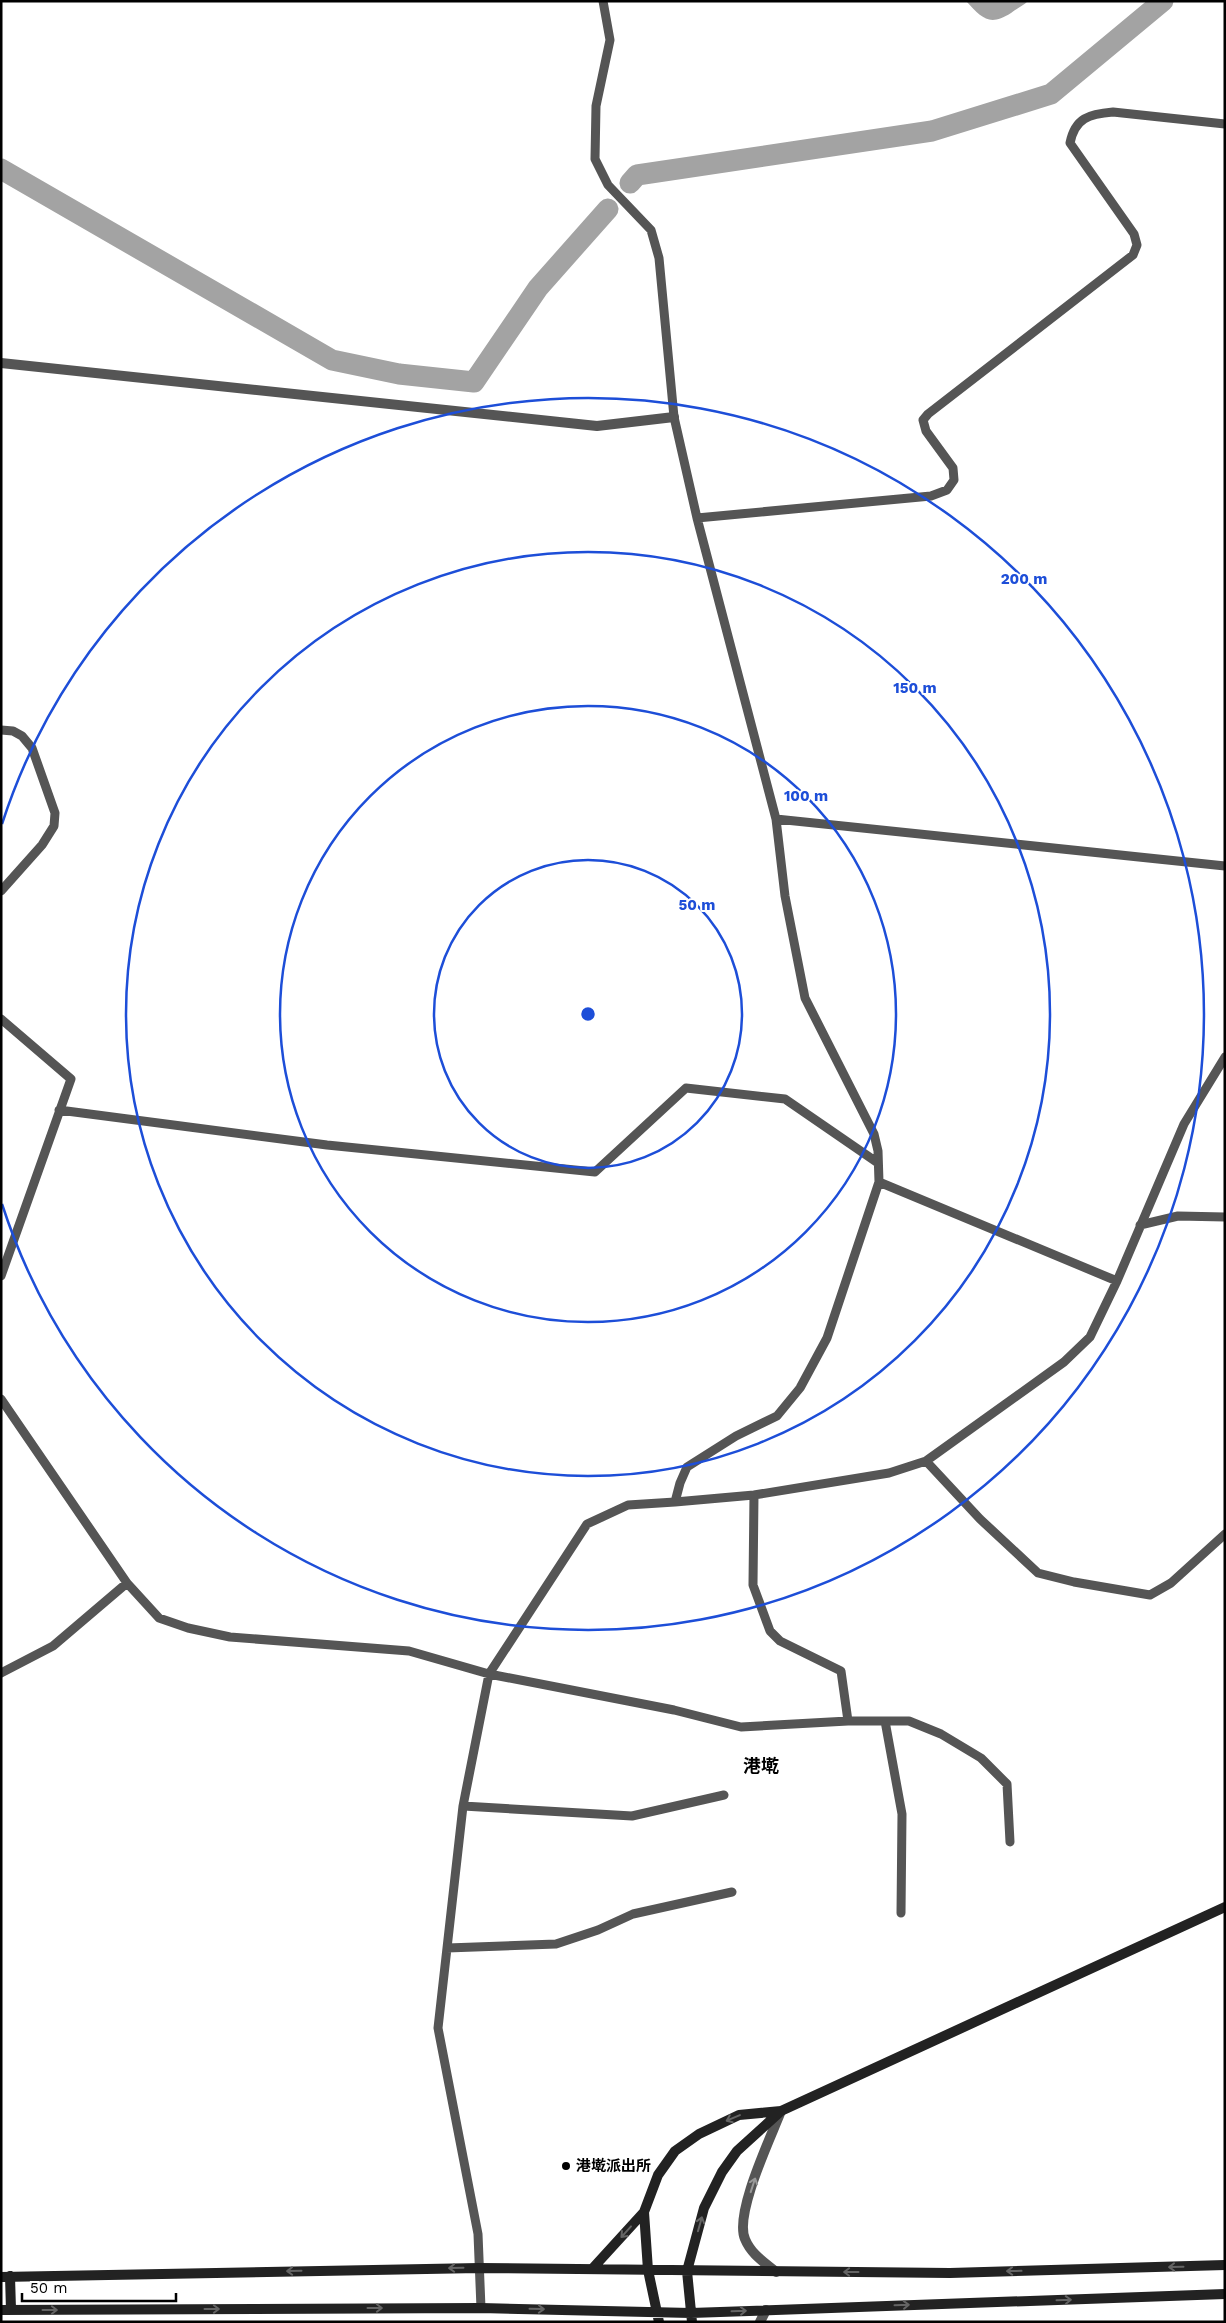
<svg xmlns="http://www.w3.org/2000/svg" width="1226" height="2323" viewBox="0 0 1226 2323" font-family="'Work Sans','Noto Sans TC',sans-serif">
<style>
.water{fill:#a3a3a3}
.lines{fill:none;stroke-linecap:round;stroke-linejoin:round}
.canal{stroke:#a3a3a3;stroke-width:21}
.lane{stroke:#555;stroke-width:9}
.street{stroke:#555;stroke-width:10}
.secondary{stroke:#222;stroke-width:10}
.oneway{stroke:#646464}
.oneway2{stroke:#999}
.ring{fill:none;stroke:#1d4ed8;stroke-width:2.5}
.poi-dot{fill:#000;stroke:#fff;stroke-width:2}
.labels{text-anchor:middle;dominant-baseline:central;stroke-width:4;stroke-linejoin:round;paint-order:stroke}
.poi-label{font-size:15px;font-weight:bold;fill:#000;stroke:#fff;text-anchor:start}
.quarter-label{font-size:18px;font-weight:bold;fill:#000;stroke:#fff}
.centre{fill:#1d4ed8;stroke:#fff;stroke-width:2.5}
.ring-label{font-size:15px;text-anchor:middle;font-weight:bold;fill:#1d4ed8;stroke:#fff;stroke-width:4;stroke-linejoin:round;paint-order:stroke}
</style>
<rect width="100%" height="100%" fill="#fff"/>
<path class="water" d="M966 1H1028C1023 6 1016 9 1011 13 989 27 982 18 966 1Z"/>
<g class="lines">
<path class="canal" d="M1 169 332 360 399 374 474 382 538 288 608 209
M630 183 637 175 932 131 1051 94 1163 1"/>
<path class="lane" d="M697 518 931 496 947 490 954 480 953 468 926 431 923 420 928 414 1133 255 1137 245 1134 234 1070 143C1075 118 1089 114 1113 112L1225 124
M1 730 13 731 22 736 32 748 55 813 54 826 42 845 1 891
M776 819 1225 866
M1 1019 71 1079 1 1276
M59 1110 327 1145 595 1172 686 1088 785 1099 878 1163
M879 1182 1117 1281
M1140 1225 1178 1216 1225 1217
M1 1399 127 1583 159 1618 188 1628 230 1637 409 1651 489 1674 674 1710 741 1727 848 1721H909L941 1734 981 1758 1007 1784 1010 1842
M926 1461 980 1519 1038 1573 1074 1582 1150 1595 1171 1583 1225 1534
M754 1495 753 1585 770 1631 780 1641 841 1671 848 1721
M675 1502 754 1495 889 1473 926 1461 1064 1362 1090 1337 1117 1281 1184 1124 1225 1057
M1 1673 53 1646 127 1583
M885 1721 902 1814 901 1913
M463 1806 632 1816 724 1795
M447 1948 556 1944 598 1930 633 1914 732 1892
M481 2308 478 2234 438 2028 463 1806 489 1674 587 1524 628 1505 675 1502 680 1483 687 1467 736 1436 777 1416 800 1388 827 1338 879 1182 878 1151 874 1134 805 998 785 896 776 819 697 518 674 417 659 258 651 230 608 185 595 159 596 106 610 40 603 1"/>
<path class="street" d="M1 363 597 426 674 417
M776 2272C764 2262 751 2254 745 2239 734 2214 771 2137 781 2111
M760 2322 766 2310"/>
<path class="secondary" d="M644 2212 648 2270 659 2322
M592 2269 644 2212 658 2175 675 2151 699 2134 739 2115 781 2111
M10 2276 11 2310
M1 2277 479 2268 950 2273 1225 2265
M1 2310 481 2308 691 2313 1225 2294
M692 2322 687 2271 704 2208 722 2172 737 2151 781 2111 1225 1907"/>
</g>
<defs><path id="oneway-shaft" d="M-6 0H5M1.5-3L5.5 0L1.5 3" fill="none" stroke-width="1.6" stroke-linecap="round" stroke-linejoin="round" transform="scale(1.25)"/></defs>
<g class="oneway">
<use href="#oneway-shaft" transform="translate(733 2118) rotate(157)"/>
<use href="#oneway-shaft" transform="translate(700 2224) rotate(-74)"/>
<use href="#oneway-shaft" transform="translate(626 2232) rotate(132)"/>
<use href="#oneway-shaft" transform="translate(1176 2267) rotate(179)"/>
<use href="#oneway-shaft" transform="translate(456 2268) rotate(179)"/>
<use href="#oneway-shaft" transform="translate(294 2271) rotate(179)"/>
<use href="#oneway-shaft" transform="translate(1014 2271) rotate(179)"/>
<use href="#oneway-shaft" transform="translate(851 2272) rotate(-180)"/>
<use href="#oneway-shaft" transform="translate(1064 2300) rotate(-2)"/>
<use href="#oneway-shaft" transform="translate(902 2305) rotate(-2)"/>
<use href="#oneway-shaft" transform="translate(375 2308)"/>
<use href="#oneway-shaft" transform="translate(212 2309)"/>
<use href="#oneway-shaft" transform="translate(537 2309) rotate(1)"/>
<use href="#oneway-shaft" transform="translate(50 2310)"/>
<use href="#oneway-shaft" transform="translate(739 2311) rotate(-2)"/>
</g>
<use class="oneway2" href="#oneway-shaft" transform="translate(753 2185) rotate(-72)"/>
<g class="ring">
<circle cx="588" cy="1014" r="154"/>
<circle cx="588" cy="1014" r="308"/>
<circle cx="588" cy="1014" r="462"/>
<path d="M2 824A616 616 0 1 1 2 1204"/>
</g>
<circle class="poi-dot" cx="566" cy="2166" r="5"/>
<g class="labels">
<g class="poi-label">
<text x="576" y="2166">港墘派出所</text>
</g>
<g class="quarter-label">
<text x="761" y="1765">港墘</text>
</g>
</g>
<circle cx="588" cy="1014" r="8" class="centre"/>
<g class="ring-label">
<text x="1024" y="584">200 m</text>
<text x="915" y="693">150 m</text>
<text x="806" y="801">100 m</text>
<text x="697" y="910">50 m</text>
</g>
<rect width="1226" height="2323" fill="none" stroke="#000000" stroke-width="5"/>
<path d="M22 2293v8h154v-8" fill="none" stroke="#000000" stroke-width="2.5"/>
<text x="30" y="2293" font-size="15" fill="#000000" stroke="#ffffff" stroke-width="4" paint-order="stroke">50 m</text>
</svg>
